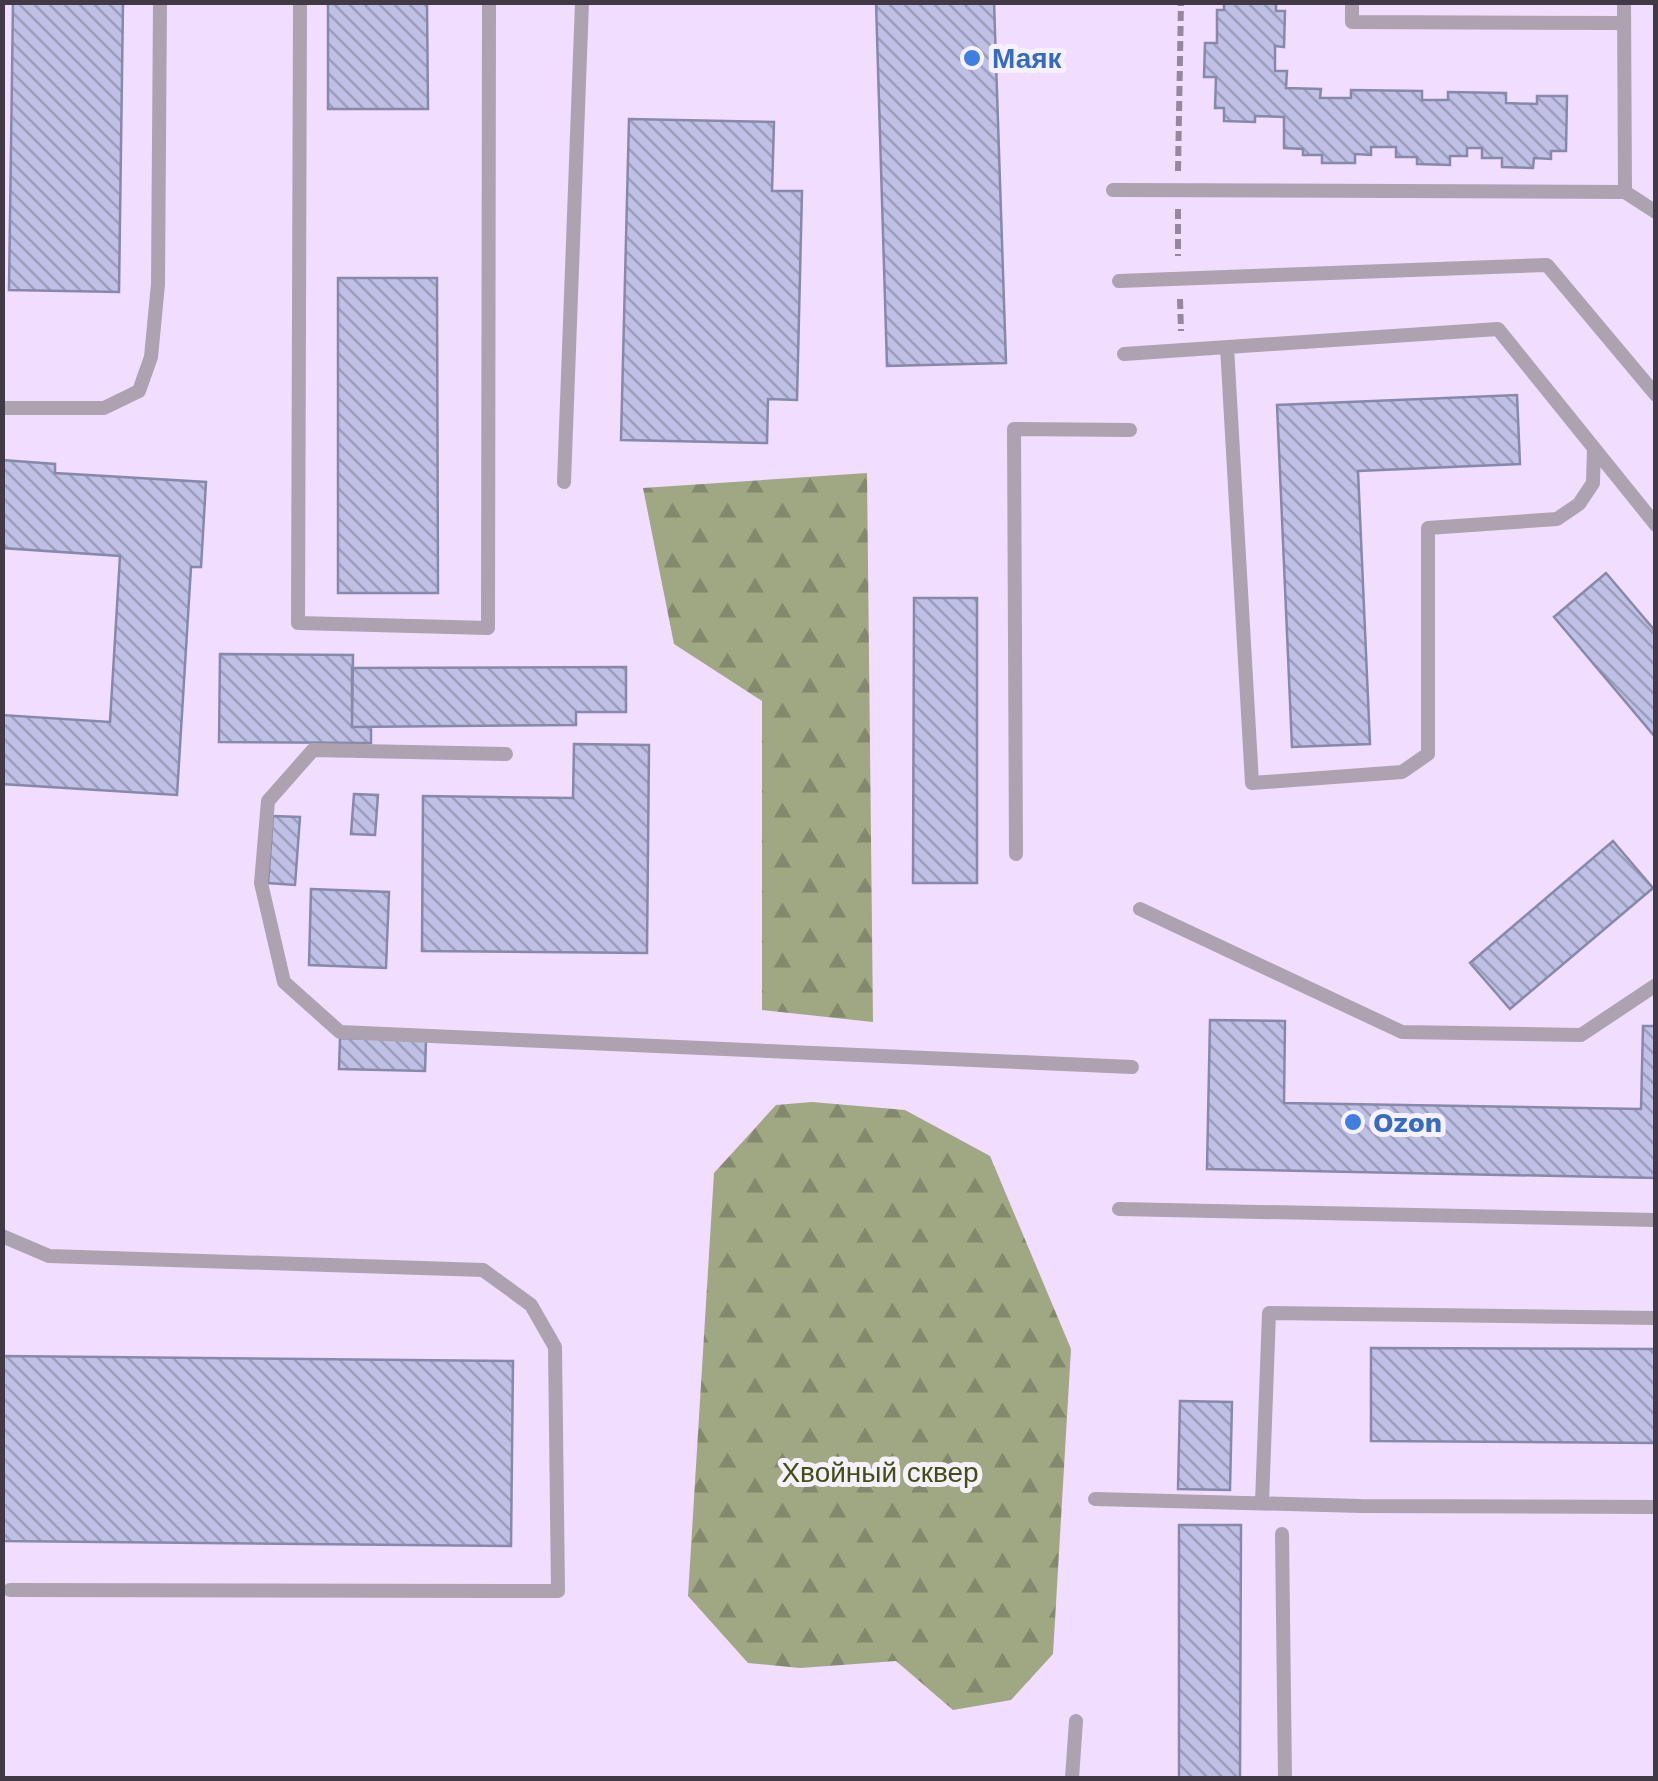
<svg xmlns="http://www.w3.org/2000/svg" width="1658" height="1781" viewBox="0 0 1658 1781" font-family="'Work Sans',sans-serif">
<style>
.forest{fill:url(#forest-firs)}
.building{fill:url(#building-back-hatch);stroke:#8789aa;stroke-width:2.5}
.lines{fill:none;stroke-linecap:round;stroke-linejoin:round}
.path{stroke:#95879e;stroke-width:6;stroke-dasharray:10 5;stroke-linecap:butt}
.service{stroke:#aca2b0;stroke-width:14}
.shop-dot{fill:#3f7fe0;stroke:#f7f0fd;stroke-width:4}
.labels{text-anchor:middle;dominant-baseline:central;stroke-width:10;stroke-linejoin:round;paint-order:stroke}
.shop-label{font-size:28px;font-weight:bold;fill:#366cbe;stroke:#f7f0fd;text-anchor:start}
.park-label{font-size:28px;fill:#444e14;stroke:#f7f0fd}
</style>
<defs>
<pattern id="forest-firs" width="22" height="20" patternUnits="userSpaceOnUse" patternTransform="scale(2.5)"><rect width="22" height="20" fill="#9fa783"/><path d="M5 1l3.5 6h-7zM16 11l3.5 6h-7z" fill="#83896d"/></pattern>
<pattern id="building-back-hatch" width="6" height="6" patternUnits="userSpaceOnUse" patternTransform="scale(2.5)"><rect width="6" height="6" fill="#bec0e5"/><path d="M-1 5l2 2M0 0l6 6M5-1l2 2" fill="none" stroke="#9c9dbb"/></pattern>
</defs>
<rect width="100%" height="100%" fill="#f1ddfe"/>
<path class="forest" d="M867 473 873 1022 762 1010V701L674 644 643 488Z
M812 1102 905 1110 990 1156 1071 1349 1053 1654 1011 1700 953 1710 896 1661 800 1668 748 1663 688 1596 714 1173 776 1105Z"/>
<path class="building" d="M13 2H123L119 292 9 290Z
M328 2H427L428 109H328Z
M876 2H994L1006 363 887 366Z
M1224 2H1276V11H1285L1284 47 1275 46V71H1287L1286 88 1321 89 1320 98H1351V90L1422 91V100H1448V92L1506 93V103L1537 104V96H1567L1566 151H1551V159L1534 158 1533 168 1502 167V158H1482V148H1467V156H1450V165L1417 164V157H1396V147H1371V155L1355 154V163H1322V155H1303V149L1284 148V117L1255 116V122L1224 121V108H1215L1216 77H1204L1205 43H1217V10H1224Z
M629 119 774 122 772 191H802L797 400 768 399 767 443 621 440Z
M338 278H437L438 593H338Z
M1517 395 1520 464 1358 471 1370 744 1292 747 1277 405Z
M2 460 55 464V473L206 482 201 567H191L177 795 2 784V715L110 722 120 556 2 548Z
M1606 573 1656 632V738L1554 617Z
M914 598H977V883H913Z
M220 654 353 655 352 727H371V743L219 742Z
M626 667V712H576V725L352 727V668Z
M574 744 649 745 647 953 422 951 423 796 573 798Z
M354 794 378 795 375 835 351 834Z
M273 816 300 817 295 885 268 883Z
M1613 841 1653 888 1510 1009 1470 963Z
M311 889 389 892 386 968 309 965Z
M1210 1020 1285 1021 1284 1103 1641 1109 1643 1026H1656V1178L1207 1169Z
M340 1038 426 1040 425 1071 339 1069Z
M1371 1348 1656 1349V1443L1371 1441Z
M2 1356 513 1361 511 1546 2 1541Z
M1180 1401 1232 1402 1230 1490 1178 1489Z
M1179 1525H1241L1240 1778H1179Z"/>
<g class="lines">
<path class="path" d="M1178 171 1181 2
M1178 209V256
M1180 299 1181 331"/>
<path class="service" d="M300 2 298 623 488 628 489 2
M1352 2V22L1624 23
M1113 190 1625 192 1624 2
M1625 192 1656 212
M1119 281 1547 265 1656 395
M1227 347 1252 783 1402 772 1428 754V528L1557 519 1579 504 1593 483 1594 448
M1124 354 1498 329 1656 525
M2 408H104L139 391 151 357 158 284 160 2
M564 482 582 2
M506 754 313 750 268 801 261 883 284 982 340 1032 1132 1067
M1016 854 1014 429 1130 430
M1140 909 1402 1032 1581 1035 1656 985
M1119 1209 1656 1220
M2 1236 49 1256 483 1270 531 1305 555 1347 558 1591 10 1590
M1095 1499 1361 1506 1656 1507
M1262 1503 1269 1313 1656 1318
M1282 1534 1285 1778
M1072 1778 1076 1721"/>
</g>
<g class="shop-dot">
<circle cx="972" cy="58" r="10"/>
<circle cx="1353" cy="1122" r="10"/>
</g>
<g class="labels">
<g class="shop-label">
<text x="992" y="58">Маяк</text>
<text x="1373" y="1122">Ozon</text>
</g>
<g class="park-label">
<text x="880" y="1472">Хвойный сквер</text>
</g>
</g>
<rect width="1658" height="1781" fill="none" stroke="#413946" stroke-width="10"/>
</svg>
